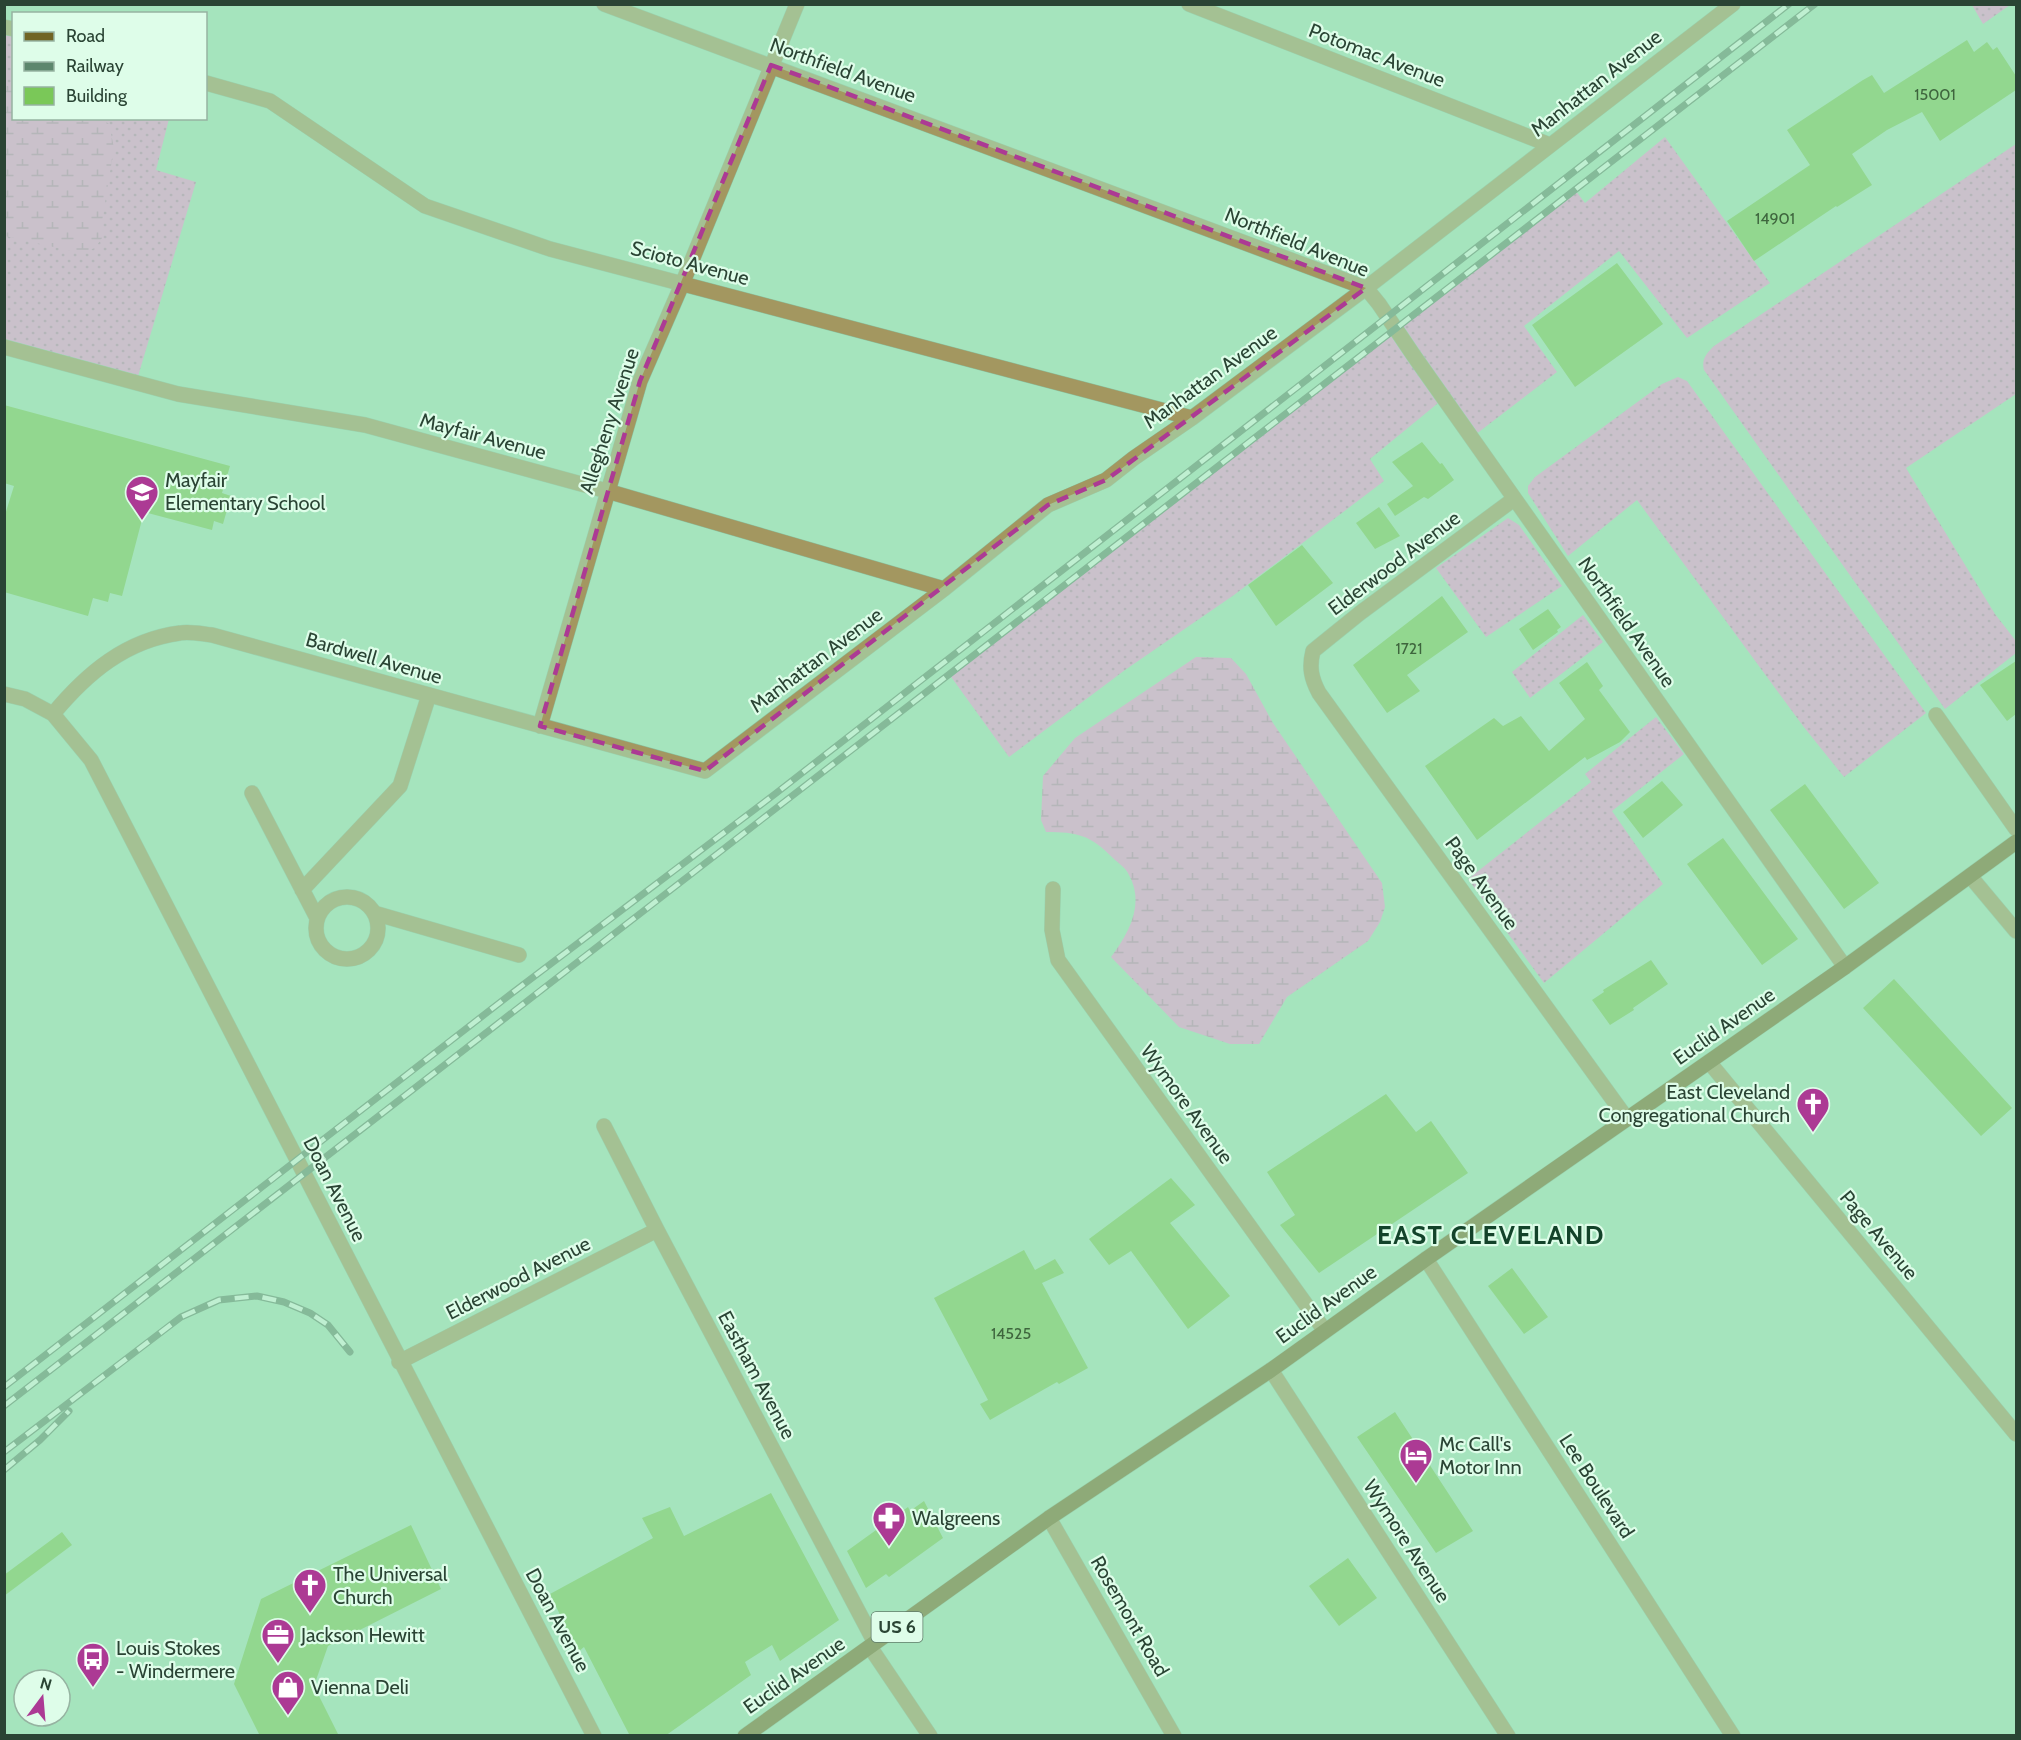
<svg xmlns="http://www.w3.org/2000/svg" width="2021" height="1740" viewBox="0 0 2021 1740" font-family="Cabin,sans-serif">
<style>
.grass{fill:url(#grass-dots)}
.wetland{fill:url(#wetland-marsh)}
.building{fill:#7ac858}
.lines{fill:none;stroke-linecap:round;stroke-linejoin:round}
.minor-casing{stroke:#8ac19f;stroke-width:16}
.major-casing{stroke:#8ac19f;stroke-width:16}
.minor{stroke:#a39760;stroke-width:15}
.major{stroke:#716424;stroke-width:15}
.rail-casing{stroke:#5d876d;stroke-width:7}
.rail{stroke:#defde9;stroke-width:4.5;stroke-dasharray:14;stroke-linecap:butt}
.marked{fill:none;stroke:#ac3a94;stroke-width:4.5;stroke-dasharray:12 8;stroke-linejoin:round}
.labels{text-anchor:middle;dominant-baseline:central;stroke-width:4.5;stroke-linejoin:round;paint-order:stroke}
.number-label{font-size:16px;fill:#3e653d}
.shield{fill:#defde9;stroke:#607c6a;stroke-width:1.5}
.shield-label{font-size:18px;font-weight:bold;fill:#2a4434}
.street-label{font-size:20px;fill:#2a4434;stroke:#defde9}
.poi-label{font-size:20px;fill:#2a4434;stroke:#defde9;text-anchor:start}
.district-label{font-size:26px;font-weight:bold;letter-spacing:1.5px;fill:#13432a;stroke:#defde9}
</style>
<defs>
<pattern id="grass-dots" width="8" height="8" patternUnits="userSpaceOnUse" patternTransform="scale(1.5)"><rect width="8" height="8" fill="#f598dc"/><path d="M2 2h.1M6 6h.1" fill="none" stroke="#c77eb3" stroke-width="1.8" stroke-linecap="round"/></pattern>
<pattern id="wetland-marsh" width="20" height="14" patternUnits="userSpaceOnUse" patternTransform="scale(1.5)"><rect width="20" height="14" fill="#f598dc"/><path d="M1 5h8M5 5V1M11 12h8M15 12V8" fill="none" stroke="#c77eb3"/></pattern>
</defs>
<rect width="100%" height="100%" fill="#a5e4bd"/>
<path class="grass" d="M1972 5H2010L1983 24Z
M4 27 13 29 14 118 169 119 156 170 196 182 136 383 5 347Z
M1665 137 1770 283 1687 338 1619 251 1524 326 1557 372 1471 438 1443 399 1370 459 1384 481 1234 595 1125 670 1009 757 949 674 1575 190 1585 203Z
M2016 144V394L1906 468 1995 614 2016 641V653L1945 709 1704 370C1701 359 1707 353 1714 346Z
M1678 377 1687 381 1926 713 1844 777 1803 726 1637 500 1568 556 1528 493V486L1535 477 1662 384Z
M1508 518 1519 525 1562 586 1486 637 1436 568Z
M1583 615 1603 642 1530 698 1512 672Z
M1656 717 1684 754 1612 811 1663 884 1544 983 1468 879 1591 782 1585 774Z"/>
<path class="wetland" d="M5 85 13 88 14 118 103 119 109 124 114 148 102 221V238L95 248 80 253 5 236Z
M1196 657 1231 658 1246 674 1273 723 1382 883 1385 907 1380 922 1368 941 1287 997 1259 1044H1230L1179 1027 1111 957C1129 933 1145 904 1129 875 1126 868 1118 863 1113 858 1090 835 1078 832 1046 832L1041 820 1043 776 1075 738Z"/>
<path class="building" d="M1967 40 1974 52 1987 42 1993 50 1997 47 2016 76V90L1940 141 1922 112 1887 130 1852 154 1872 185 1837 207 1836 206 1754 261 1727 221 1810 165 1787 130 1863 80 1872 75 1884 93Z
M1617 263 1663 324 1575 387 1532 325Z
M4 405 230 466 222 493 231 496 223 524 214 521 212 530 144 512 122 596 110 593 108 602 93 598 88 616 4 592V518L14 486 4 483Z
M1422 442 1440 464 1442 463 1454 480 1428 499 1424 497 1395 516 1387 504 1413 486 1392 462Z
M1379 507 1400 536 1375 549 1356 523Z
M1302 545 1333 583 1276 626 1248 585Z
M1442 596 1468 632 1407 675 1420 691 1387 713 1353 665Z
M1548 609 1561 627 1557 630 1558 632 1533 650 1519 629Z
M2016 661V714L2007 721 1980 685Z
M1587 662 1603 686 1599 690 1630 732 1620 742 1587 760 1585 757 1477 840 1425 766 1494 718 1503 726 1521 716 1549 751 1585 719 1559 683Z
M1662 781 1683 805 1643 838 1623 812Z
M1805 784 1879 883 1844 909 1770 810Z
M1723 838 1798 939 1762 965 1687 864Z
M1651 960 1668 984 1633 1008 1634 1010 1610 1025 1592 1000 1604 992 1603 990Z
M1894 979 2012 1108 1981 1136 1863 1008Z
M1386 1094 1416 1132 1431 1121 1468 1173 1319 1273 1280 1225 1295 1215 1267 1172Z
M1171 1178 1195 1205 1170 1223 1230 1296 1188 1329 1131 1251 1109 1265 1089 1239Z
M1024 1250 1035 1270 1055 1259 1064 1273 1042 1283 1088 1368 1059 1384 1057 1382 990 1420 980 1404 988 1400 934 1298Z
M1512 1268 1548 1317 1524 1334 1488 1286Z
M1395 1412 1473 1531 1436 1553 1357 1437Z
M771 1493 839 1620 780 1661 772 1645 745 1662 751 1675 665 1736H630L584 1647 578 1652 550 1594 653 1538 642 1518 670 1507 684 1536Z
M924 1501 943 1538 889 1577 886 1574 866 1588 847 1551 908 1507 910 1511Z
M411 1525 441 1589 328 1646 314 1686 339 1736H260L234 1684 261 1599Z
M62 1532 72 1545 4 1596V1575Z
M1348 1558 1377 1598 1339 1626 1309 1586Z"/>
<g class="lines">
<defs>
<path id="minor" d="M604 4 1366 288 1379 304 1414 356 1845 967
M1189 4 1550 145
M4 27 14 29
M206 83 270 101 425 206 550 249 1192 418
M4 347 178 394 365 425 607 491 944 589
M1514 499 1360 613 1313 651C1309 667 1311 678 1319 693L1627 1119
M4 694 25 699 53 714 91 760C259 1085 425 1411 594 1736
M53 714C87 673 126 640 180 633 190 631 202 634 212 635L705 771 944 589 1048 505 1106 480 1134 458 1192 418 1366 288 1733 4
M1936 715 2016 829
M540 726 640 381 683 282 797 4
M252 793 317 918
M1970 876 2016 931
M1053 889 1052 930 1058 960 1325 1331
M302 890 400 786 429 695
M316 928a31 31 0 1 1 62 0a31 31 0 1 1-62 0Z
M374 913 519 955
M1709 1062 2016 1434
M604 1126 657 1230 875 1643
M1426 1259 1733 1736
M399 1362 657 1230
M1271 1370 1508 1736
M1049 1518 1174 1736
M870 1647 930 1736"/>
<path id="major" d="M745 1736 1049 1518 1271 1370 1426 1259 1845 967 2016 842"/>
</defs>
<use href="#minor" class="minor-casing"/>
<use href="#major" class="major-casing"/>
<use href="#minor" class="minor"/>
<use href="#major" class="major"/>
<defs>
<path id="rail" d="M4 1387 507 997 775 794 1789 4
M4 1406 1815 4
M4 1452 181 1317 219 1300 257 1296 284 1302 310 1313 328 1325 350 1352
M4 1470 40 1440 69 1411"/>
</defs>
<use href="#rail" class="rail-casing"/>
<use href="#rail" class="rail"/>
</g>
<path d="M0 0H2021V1740H0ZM771 65 1366 288 1106 480 1048 505 705 771 540 726 640 381Z" fill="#a5e4bd" fill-opacity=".55" fill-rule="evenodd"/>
<path class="marked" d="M771 65 1366 288 1106 480 1048 505 705 771 540 726 640 381Z"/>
<defs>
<symbol id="school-pin" viewBox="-11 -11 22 30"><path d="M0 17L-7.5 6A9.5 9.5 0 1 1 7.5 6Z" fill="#ac3a94" stroke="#defde9"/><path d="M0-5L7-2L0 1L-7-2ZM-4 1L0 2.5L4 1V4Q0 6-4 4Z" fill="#fff"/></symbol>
<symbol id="church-pin" viewBox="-11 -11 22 30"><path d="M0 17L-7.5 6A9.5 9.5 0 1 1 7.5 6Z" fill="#ac3a94" stroke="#defde9"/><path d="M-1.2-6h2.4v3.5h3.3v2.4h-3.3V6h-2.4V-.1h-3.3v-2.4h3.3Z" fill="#fff"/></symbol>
<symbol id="hotel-pin" viewBox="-11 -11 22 30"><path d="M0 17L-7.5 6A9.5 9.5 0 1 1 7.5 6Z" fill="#ac3a94" stroke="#defde9"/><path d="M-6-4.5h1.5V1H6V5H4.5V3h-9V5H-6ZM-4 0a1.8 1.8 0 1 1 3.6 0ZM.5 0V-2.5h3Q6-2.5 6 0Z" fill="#fff"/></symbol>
<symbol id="pharmacy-pin" viewBox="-11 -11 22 30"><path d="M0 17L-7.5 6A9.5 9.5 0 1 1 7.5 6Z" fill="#ac3a94" stroke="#defde9"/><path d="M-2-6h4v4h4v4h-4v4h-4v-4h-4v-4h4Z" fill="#fff"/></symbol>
<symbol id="office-pin" viewBox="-11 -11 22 30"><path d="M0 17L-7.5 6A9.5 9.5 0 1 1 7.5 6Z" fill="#ac3a94" stroke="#defde9"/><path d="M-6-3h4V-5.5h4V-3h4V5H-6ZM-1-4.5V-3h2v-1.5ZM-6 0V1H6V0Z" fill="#fff"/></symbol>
<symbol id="bus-pin" viewBox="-11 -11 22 30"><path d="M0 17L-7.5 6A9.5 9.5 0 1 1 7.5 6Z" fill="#ac3a94" stroke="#defde9"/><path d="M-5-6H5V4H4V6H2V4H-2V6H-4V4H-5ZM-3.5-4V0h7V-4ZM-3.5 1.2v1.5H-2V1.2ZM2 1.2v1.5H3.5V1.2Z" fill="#fff"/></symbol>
<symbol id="shop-pin" viewBox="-11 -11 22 30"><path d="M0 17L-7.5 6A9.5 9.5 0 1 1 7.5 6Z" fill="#ac3a94" stroke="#defde9"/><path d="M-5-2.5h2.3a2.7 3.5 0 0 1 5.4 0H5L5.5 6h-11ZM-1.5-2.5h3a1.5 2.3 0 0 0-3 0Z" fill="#fff"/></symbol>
</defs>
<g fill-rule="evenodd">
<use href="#school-pin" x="123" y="473" width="38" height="52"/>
<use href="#church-pin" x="1794" y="1085" width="38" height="52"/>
<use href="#hotel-pin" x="1397" y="1436" width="38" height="52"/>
<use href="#pharmacy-pin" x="870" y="1499" width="38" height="52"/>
<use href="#church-pin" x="291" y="1566" width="38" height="52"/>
<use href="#office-pin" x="259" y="1616" width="38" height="52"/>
<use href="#bus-pin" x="74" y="1640" width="38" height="52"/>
<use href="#shop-pin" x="269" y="1668" width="38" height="52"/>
</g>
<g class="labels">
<g class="number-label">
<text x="1935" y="94">15001</text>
<text x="1775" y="218">14901</text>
<text x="1409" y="648">1721</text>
<text x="1011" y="1333">14525</text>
</g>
<rect class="shield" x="871.5" y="1612" width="51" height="30" rx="4.5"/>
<g class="shield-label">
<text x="897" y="1627">US 6</text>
</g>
<g class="street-label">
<text transform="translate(1377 55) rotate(21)">Potomac Avenue</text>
<text transform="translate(843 70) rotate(20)">Northfield Avenue</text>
<text transform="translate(1596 83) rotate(-38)">Manhattan Avenue</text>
<text transform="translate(1297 242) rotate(22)">Northfield Avenue</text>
<text transform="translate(690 263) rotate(15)">Scioto Avenue</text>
<text transform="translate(1210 377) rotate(-36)">Manhattan Avenue</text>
<text transform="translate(609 421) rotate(-72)">Allegheny Avenue</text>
<text transform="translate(483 436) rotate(15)">Mayfair Avenue</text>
<text transform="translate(1394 563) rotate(-37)">Elderwood Avenue</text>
<text transform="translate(1627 622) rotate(55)">Northfield Avenue</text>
<text transform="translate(374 658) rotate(16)">Bardwell Avenue</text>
<text transform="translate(816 660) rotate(-37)">Manhattan Avenue</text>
<text transform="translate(1482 883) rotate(54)">Page Avenue</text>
<text transform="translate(1724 1026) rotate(-35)">Euclid Avenue</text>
<text transform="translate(1187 1104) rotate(54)">Wymore Avenue</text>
<text transform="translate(335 1189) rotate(63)">Doan Avenue</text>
<text transform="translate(1879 1235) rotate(50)">Page Avenue</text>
<text transform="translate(518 1278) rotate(-27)">Elderwood Avenue</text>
<text transform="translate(1326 1304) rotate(-36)">Euclid Avenue</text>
<text transform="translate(757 1375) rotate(62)">Eastham Avenue</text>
<text transform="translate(1597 1486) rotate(57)">Lee Boulevard</text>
<text transform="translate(1407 1541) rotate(57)">Wymore Avenue</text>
<text transform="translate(1130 1616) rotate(60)">Rosemont Road</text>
<text transform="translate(558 1620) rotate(62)">Doan Avenue</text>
<text transform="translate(794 1675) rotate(-35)">Euclid Avenue</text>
</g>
<g class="poi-label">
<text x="165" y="480">Mayfair<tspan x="165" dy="23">Elementary School</tspan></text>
<text x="1790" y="1092" text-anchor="end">East Cleveland<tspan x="1790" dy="23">Congregational Church</tspan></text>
<text x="1439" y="1444">Mc Call's<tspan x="1439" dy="23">Motor Inn</tspan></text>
<text x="912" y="1518">Walgreens</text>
<text x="333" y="1574">The Universal<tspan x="333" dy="23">Church</tspan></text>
<text x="301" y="1635">Jackson Hewitt</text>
<text x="116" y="1648">Louis Stokes<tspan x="116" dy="23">- Windermere</tspan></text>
<text x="311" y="1687">Vienna Deli</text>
</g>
<g class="district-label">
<text x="1491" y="1235">EAST CLEVELAND</text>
</g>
</g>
<rect width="2021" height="1740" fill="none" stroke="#2a4434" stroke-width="12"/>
<rect x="12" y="12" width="195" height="108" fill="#defde9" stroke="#96b3a1" stroke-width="1.5"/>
<rect x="24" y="32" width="30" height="9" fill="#716424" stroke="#96b3a1" stroke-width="1.5"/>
<text x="66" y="42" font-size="18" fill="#2a4434">Road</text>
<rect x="24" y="62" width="30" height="9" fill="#5d876d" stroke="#96b3a1" stroke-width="1.5"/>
<text x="66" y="72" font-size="18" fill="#2a4434">Railway</text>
<rect x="24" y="87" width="30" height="18" fill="#7ac858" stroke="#96b3a1" stroke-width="1.5"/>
<text x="66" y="102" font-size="18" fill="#2a4434">Building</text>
<g transform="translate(42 1698) rotate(16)"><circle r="28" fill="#defde9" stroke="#96b3a1" stroke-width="1.5"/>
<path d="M0-4.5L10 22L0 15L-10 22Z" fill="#ac3a94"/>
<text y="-9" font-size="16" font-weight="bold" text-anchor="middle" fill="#2a4434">N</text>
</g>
</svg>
